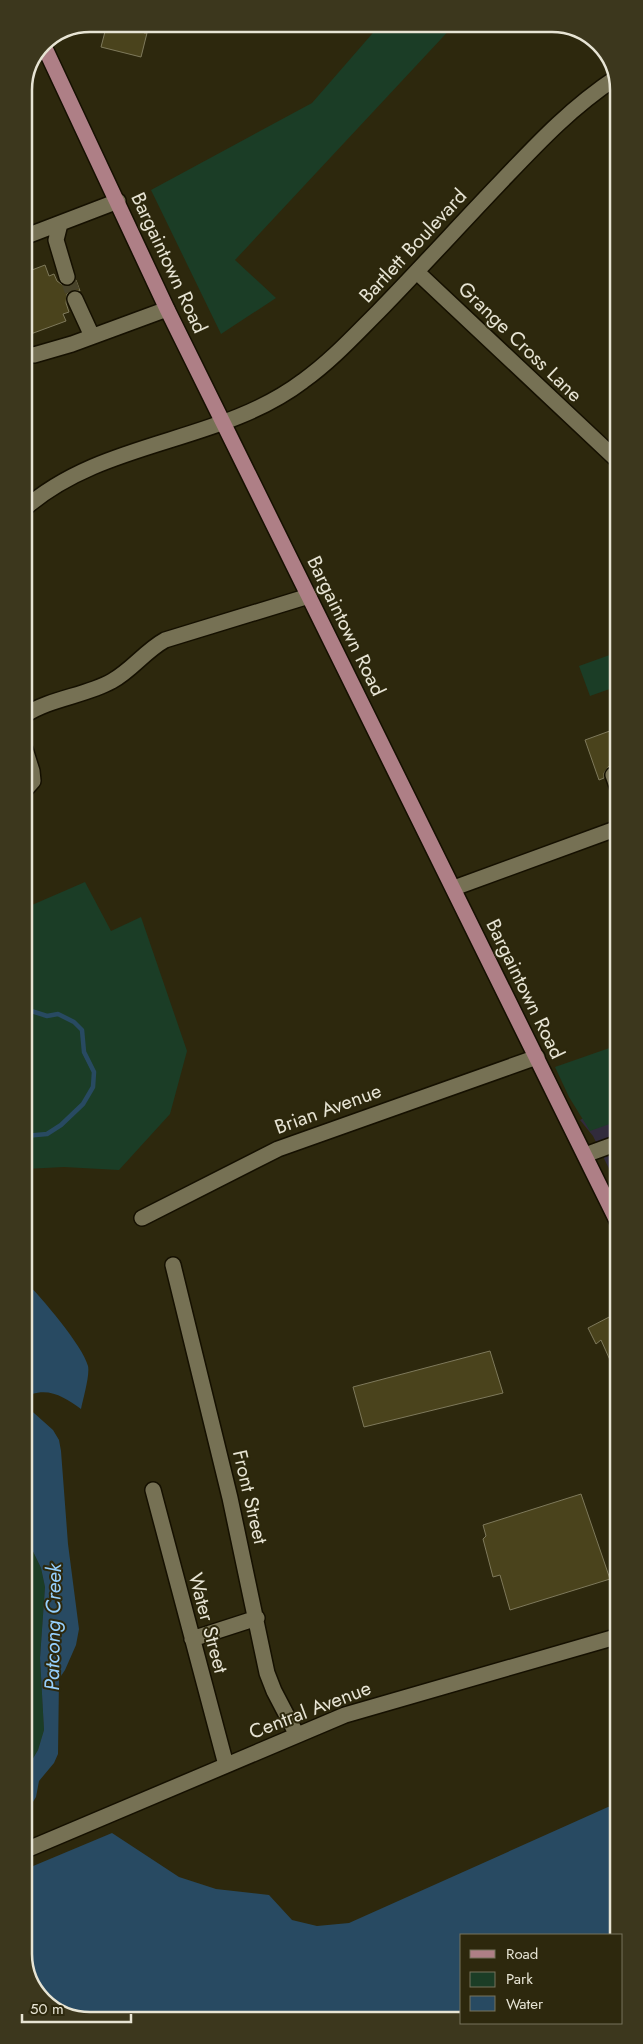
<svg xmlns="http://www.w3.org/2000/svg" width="643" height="2044" viewBox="0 0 643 2044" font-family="Jost,sans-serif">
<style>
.education{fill:#312b3c}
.green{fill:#1b3d26}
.water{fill:#284a62}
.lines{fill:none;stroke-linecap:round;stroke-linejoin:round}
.stream{stroke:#284a62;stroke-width:4.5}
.building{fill:#4a431c;stroke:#7e795b}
.minor-tunnel{stroke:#49442b;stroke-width:15;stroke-dasharray:15 8;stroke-linecap:butt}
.minor-casing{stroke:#151000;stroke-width:18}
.major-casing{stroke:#151000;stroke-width:18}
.minor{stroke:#767154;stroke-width:15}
.major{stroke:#ae7f86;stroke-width:15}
.labels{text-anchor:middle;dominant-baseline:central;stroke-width:4;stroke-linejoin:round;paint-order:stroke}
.street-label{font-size:20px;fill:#e7e4d4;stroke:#2d280d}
.water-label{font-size:21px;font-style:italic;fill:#96d0fd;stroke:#2d280d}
.rim{fill:none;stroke:#e7e4d4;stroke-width:2.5}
</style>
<rect width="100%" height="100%" fill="#2d280d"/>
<path class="education" d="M618 1101V1187L593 1136 580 1120Z"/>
<path class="green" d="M377 24H455L235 260 276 298 221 334 151 190 312 103 378 27Z
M618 652V686L590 696 579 666Z
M85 882 111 931 141 917 187 1051 170 1114 119 1170 64 1167 25 1169V908Z
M618 1045V1121L590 1131 569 1097 555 1067Z
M25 1535 41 1568 45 1587 40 1658 44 1730 38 1750 26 1770Z"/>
<path class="water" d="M25 1281C41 1297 83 1346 88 1366 90 1375 83 1399 81 1409 66 1398 51 1388 32 1394L25 1401Z
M25 1405 53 1430 59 1440 61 1451 68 1544 79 1629 76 1645 65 1670 59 1679 58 1754 54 1763 39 1781 36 1797 26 1813V1770L38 1750 44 1730 40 1658 45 1587 41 1568 25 1535Z
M619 1806V1935H462V2019L86 2020 47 2004 26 1971V1869L112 1833 179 1877 216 1889 269 1895 292 1920 317 1926 349 1923 608 1807Z"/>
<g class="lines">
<path class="stream" d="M25 1009 47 1016 58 1014 74 1022 82 1030 84 1052 94 1072 93 1087 83 1104 61 1125 47 1134 25 1136"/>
</g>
<path class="building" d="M107 24H146L144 33H147L141 57 101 47Z
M45 265 49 276 54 274 57 281 64 286H70L76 280 80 291 72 290 67 294 66 303 69 312 63 314 66 321 28 335 24 326V273Z
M618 728V767L609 766 604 773V778L599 780 585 740Z
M613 1315 619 1328V1380L601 1340 596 1344 588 1328Z
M490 1351 503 1393 364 1427 353 1387Z
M581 1494 610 1579 510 1610 500 1575 493 1577 483 1539 486 1536 483 1525Z"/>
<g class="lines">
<path class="minor-tunnel" d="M67 277 75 299"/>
<defs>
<path id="minor" d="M60 224 56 240 67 277
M24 237 118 201
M417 272 618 461
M75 299 92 336
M24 354 34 355 72 344 167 309
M24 509C103 439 220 444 303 381 331 361 354 336 378 312 418 271 457 228 497 186 537 144 569 109 617 77
M25 715C51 698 85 696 112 681 132 670 145 651 165 640L309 596
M25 749 32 771 33 781 25 790
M613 775 618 789
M454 888 618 828
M585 1155 618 1143
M142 1218 278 1149 537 1057
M173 1265 230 1498 267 1673 274 1691 297 1735
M153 1490 226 1765
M192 1639 257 1618
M26 1850 345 1715 619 1636"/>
<path id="major" d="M43 44 167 309 618 1223"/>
</defs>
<use href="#minor" class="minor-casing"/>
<use href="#major" class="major-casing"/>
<use href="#minor" class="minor"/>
<use href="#major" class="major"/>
</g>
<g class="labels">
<g class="street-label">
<text transform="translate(413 246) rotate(-47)">Bartlett Boulevard</text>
<text transform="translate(169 263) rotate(65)">Bargaintown Road</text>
<text transform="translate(520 342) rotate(44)">Grange Cross Lane</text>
<text transform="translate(346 626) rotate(64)">Bargaintown Road</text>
<text transform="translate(525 989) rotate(64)">Bargaintown Road</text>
<text transform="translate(328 1109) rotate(-20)">Brian Avenue</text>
<text transform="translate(250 1497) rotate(77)">Front Street</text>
<text transform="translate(208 1623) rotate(75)">Water Street</text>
<text transform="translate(310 1710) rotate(-21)">Central Avenue</text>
</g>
<g class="water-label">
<text transform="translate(53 1627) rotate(-89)">Patcong Creek</text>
</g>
</g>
<path d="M0 0H643V2044H0ZM90 32H552A58 58 0 0 1 610 90V1954A58 58 0 0 1 552 2012H90A58 58 0 0 1 32 1954V90A58 58 0 0 1 90 32Z" fill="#3c371d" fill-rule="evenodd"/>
<path class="rim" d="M90 32H552A58 58 0 0 1 610 90V1954A58 58 0 0 1 552 2012H90A58 58 0 0 1 32 1954V90A58 58 0 0 1 90 32Z"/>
<rect x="460" y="1934" width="162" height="90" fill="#2d280d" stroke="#77735d"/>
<rect x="470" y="1950" width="25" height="8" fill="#ae7f86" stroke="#77735d"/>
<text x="506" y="1959" font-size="15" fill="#e7e4d4">Road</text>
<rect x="470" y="1972" width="25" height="15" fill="#1b3d26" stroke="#77735d"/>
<text x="506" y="1984" font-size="15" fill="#e7e4d4">Park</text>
<rect x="470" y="1996" width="25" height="15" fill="#284a62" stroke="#77735d"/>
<text x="506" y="2009" font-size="15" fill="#e7e4d4">Water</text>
<path d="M22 2014v8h109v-8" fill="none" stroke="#e7e4d4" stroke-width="2.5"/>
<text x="30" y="2014" font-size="15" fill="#e7e4d4" stroke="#2d280d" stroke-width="4" paint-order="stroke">50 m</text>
</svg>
